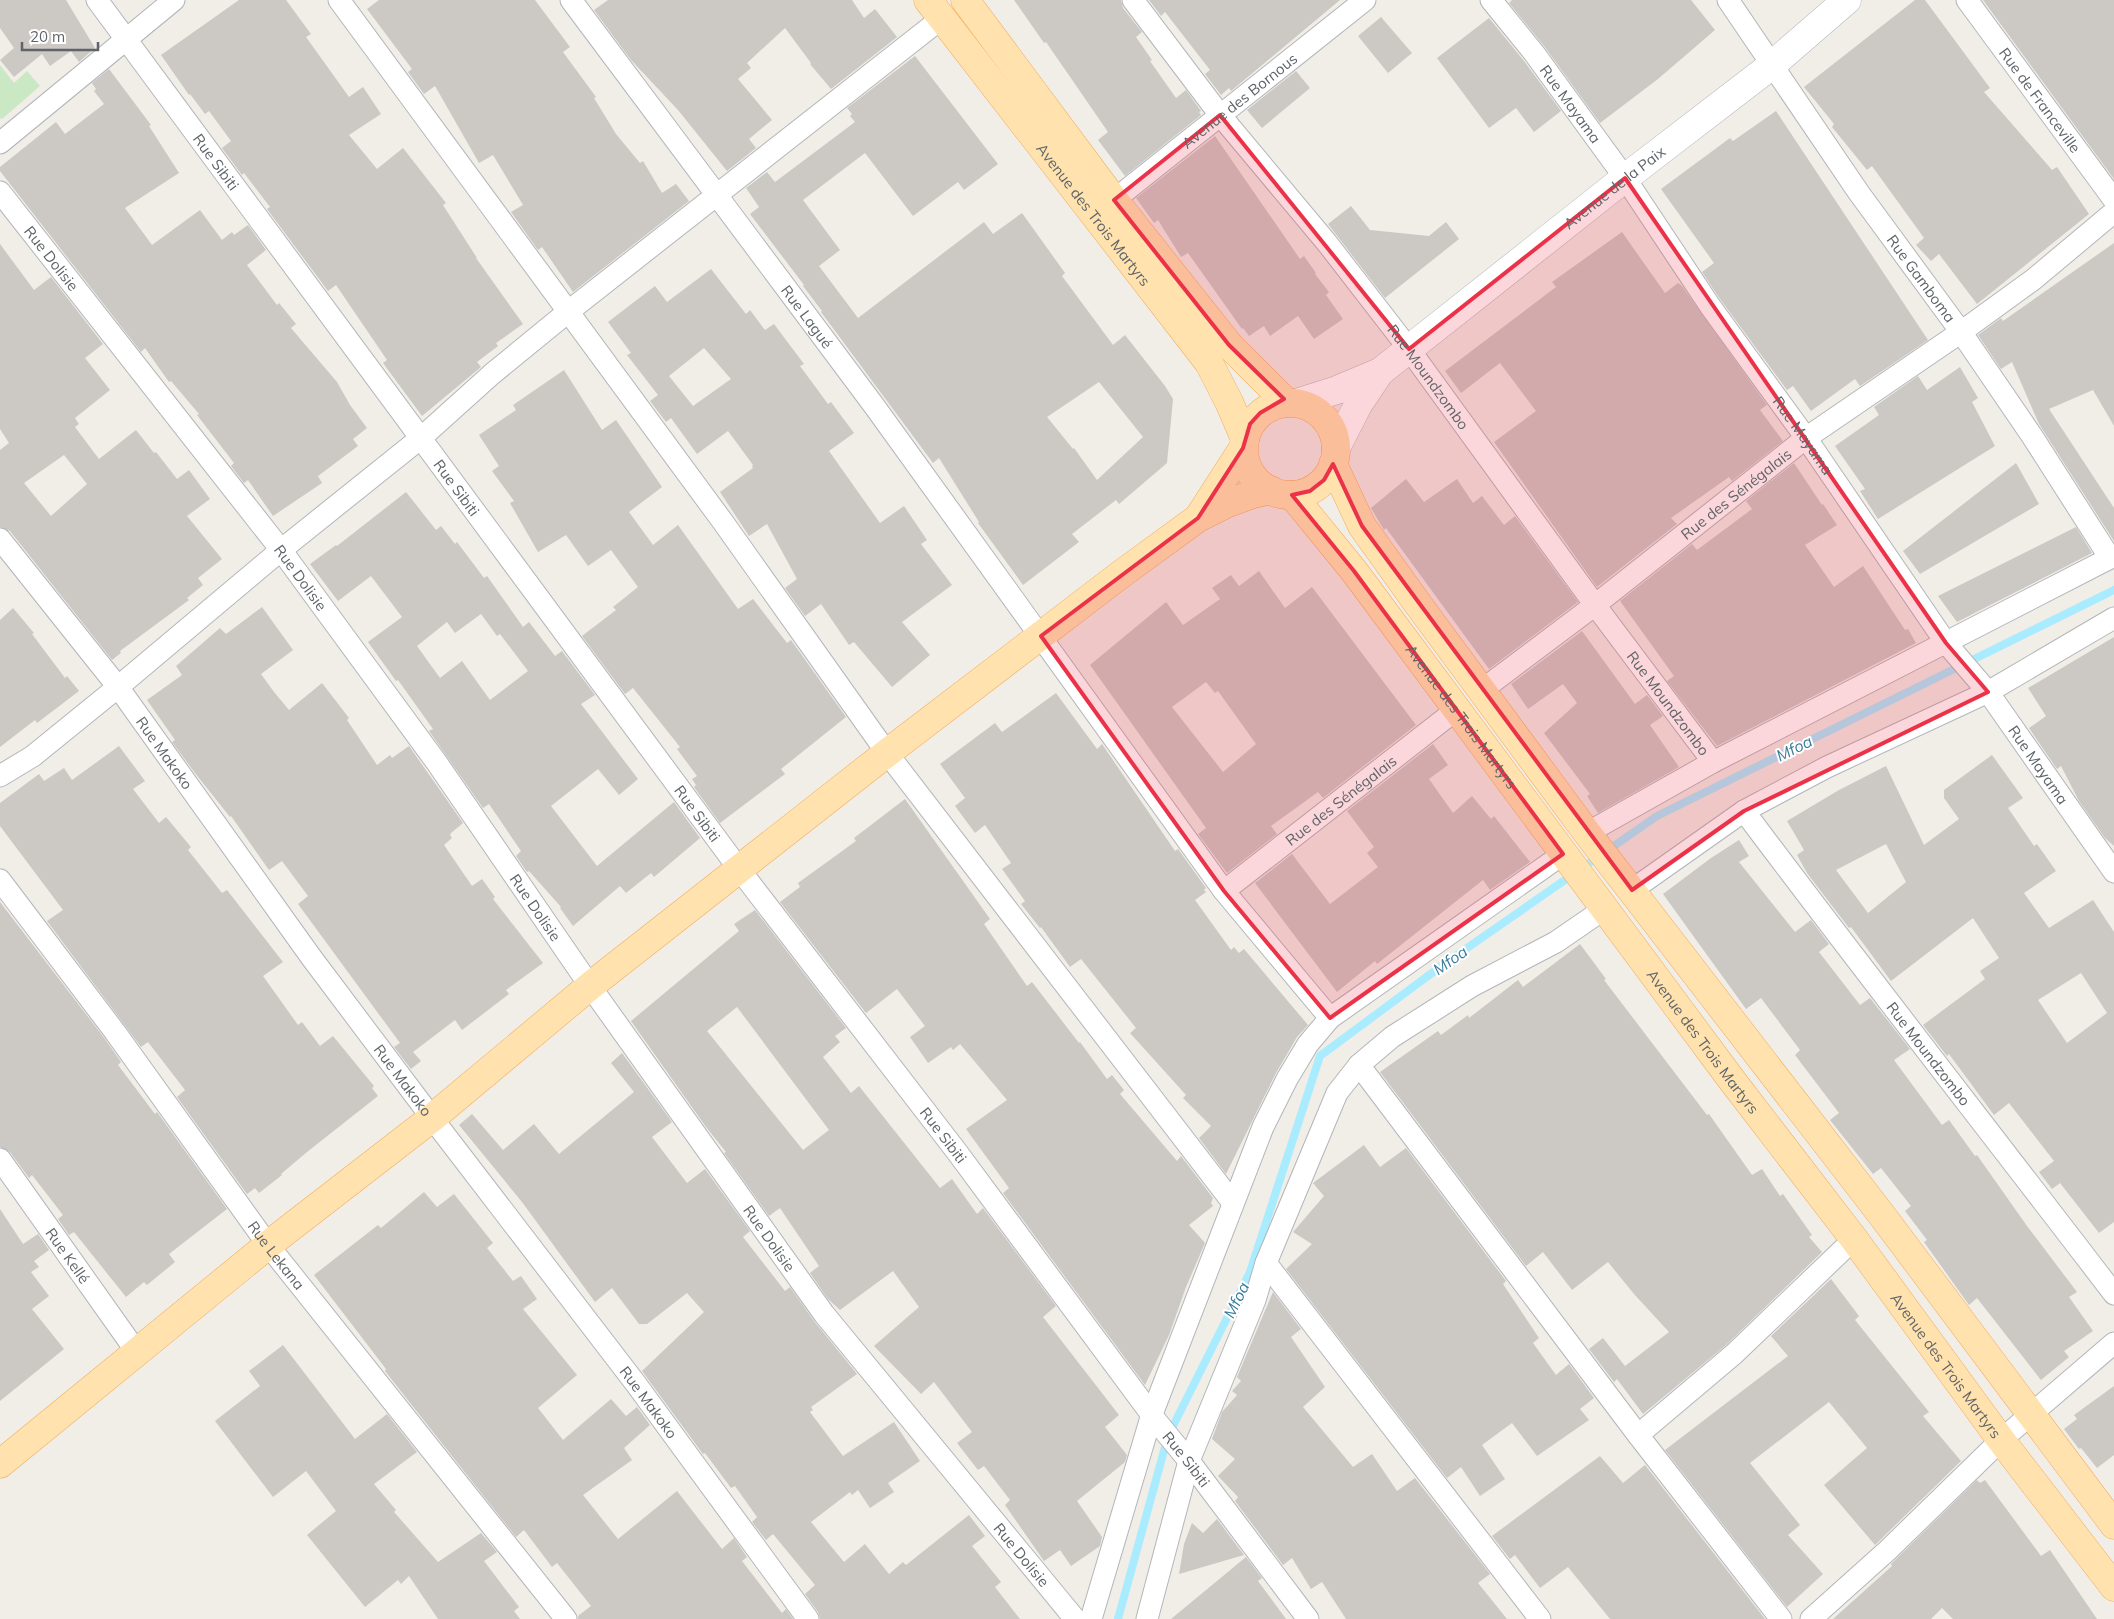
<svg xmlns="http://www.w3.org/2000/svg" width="2114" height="1619" viewBox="0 0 2114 1619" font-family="Mulish,sans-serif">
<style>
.green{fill:#cbe8c4}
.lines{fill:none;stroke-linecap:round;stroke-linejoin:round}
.stream{stroke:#a9ebff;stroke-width:8}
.building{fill:#ccc8c4;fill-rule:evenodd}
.minor-casing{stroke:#b2b6ba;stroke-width:23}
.secondary-casing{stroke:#b3b8bc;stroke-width:29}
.primary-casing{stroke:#f4ac5e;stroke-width:29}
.minor{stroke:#fff;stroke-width:21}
.secondary{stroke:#fff;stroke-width:28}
.primary{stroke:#ffe2ae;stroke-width:28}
.marked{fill:#ec3249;fill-opacity:0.2;stroke:#ec3249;stroke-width:4;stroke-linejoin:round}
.labels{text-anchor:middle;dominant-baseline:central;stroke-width:4;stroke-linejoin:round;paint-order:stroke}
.street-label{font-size:15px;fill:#5f6468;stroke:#fff}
.water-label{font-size:16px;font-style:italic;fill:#3a7c99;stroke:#fff}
</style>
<rect width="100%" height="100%" fill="#f1ede7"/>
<path class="green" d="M0 65 14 83 27 71 40 86 2 119 0 118Z"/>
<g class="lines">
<path class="stream" d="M1118 1619 1168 1436 1250 1272 1320 1056 1444 964 1657 816 2114 590"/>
</g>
<path class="building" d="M0 0H66L95 48 79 62 71 51 50 66 42 54 14 77 0 60 14 48 0 28Z
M239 0H286L311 34 306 37 349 97 363 87 381 114 349 135 377 169 403 148 446 203 443 205 477 258H476L523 324 496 343 498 346 477 362 481 367 422 416 383 363 387 360 336 285 328 291 267 209 270 207 244 173 242 175 222 148 231 141 209 111 205 114 190 94 189 95 161 55Z
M379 0H535L570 47 563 52 596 97 594 98 616 134 640 163 643 161 662 193 676 184 689 201 573 292 542 247 538 250 511 212 523 205 493 155 479 163 435 86 424 94 408 72 412 69 367 9Z
M608 0H852L864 18 875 9 897 37 831 89 810 64 811 63 785 28 747 63 751 68 738 79 772 120 749 139 756 148 727 171 678 110 631 60 594 10Z
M1014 0H1121L1123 8 1142 32 1136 37 1152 60 1150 61 1176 98 1186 90 1201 111 1199 112 1201 115 1125 176 1098 140 1108 132 1046 42 1044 43Z
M1149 0H1340L1231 91 1229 88 1221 95 1205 74 1210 70 1165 12 1161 16Z
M1512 0H1691L1715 30 1658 79 1600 123 1544 46 1509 3Z
M1915 0H1925L1990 88 1984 92 2052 170 2057 167 2089 214 1977 304 1939 254 1931 261 1916 245 1924 238 1872 166 1867 170 1832 127 1834 124 1804 87Z
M1983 0H2114V179Z
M1381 17 1412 53 1388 73 1358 36Z
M1489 18 1524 61 1561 111 1534 132 1516 108 1489 128 1437 58Z
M915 56 998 164 964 190 958 182 913 216 865 153 803 200 840 250 819 266 858 318 984 222 993 234 1022 213 1065 273 1062 276 1113 345 1125 335 1165 386 1173 399 1167 463 1119 504 1116 500 1072 534 1079 542 1023 585 978 523 979 522 939 458 933 463 821 312 822 311 803 286 804 285 750 214 759 207 746 188 767 172 775 182 855 122 850 116 852 114 847 108ZM1099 382 1143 437 1097 480 1074 448 1073 449 1047 417Z
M109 69 151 125 149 126 179 173 125 208 152 245 200 210 222 240 232 232 234 235 248 225 266 250 247 265 277 305 279 303 296 324 291 328 337 382 350 405 367 428 353 439 358 446 318 476 322 483 273 516 248 480 244 483 231 466 234 463 197 415 199 414 171 381 169 382 145 348 141 352 0 171V167L56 122 65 134 104 104 94 91 96 89 92 83Z
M1296 71 1310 88 1262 128 1247 110Z
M1776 111 1928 340 1860 386 1855 379 1811 411 1793 386 1787 390 1720 299 1702 272 1714 263 1661 189 1730 138 1733 141Z
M1215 136 1300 259 1304 256 1316 273 1315 274 1329 292 1326 295 1343 319 1314 339 1298 316 1270 336 1264 326 1249 336 1243 328 1242 329 1188 253 1181 257 1158 220 1154 223 1136 198Z
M1351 206 1370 230 1429 236 1446 222 1459 239 1385 298 1328 224Z
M1622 232 1665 293 1678 283 1682 286 1767 405 1760 410 1783 441 1732 481 1729 477 1671 518 1677 524 1597 587 1494 442 1536 411 1500 363 1461 393 1445 371 1556 287 1552 282Z
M2114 243V426L2093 390 2049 409 2114 508V541L2039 424 2012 362 2001 369 1978 335 2001 318 2003 321Z
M0 244 34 290 51 277 103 344 85 358 110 390 75 418 79 424 75 427 99 459 136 430 154 453 156 452 177 479 189 470 210 499 187 516 222 559 198 578 203 585 187 598 189 600 120 651 121 653 112 660 10 531 0 527V450L9 443 0 429ZM64 455 87 484 51 516 24 483Z
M711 269 746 314 750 310 765 330 774 324 804 364 800 366 828 404 831 402 854 433 829 451 880 523 904 506 927 540 921 544 952 585 902 622 930 655 892 687 854 642 849 645 821 604 805 616 785 588 797 579 767 524 749 536 720 492 753 468 752 466 753 465 728 431 697 454 671 418 666 422 650 401 658 395 627 355 631 353 608 322 655 286 667 302ZM704 348 731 379 693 406 669 376Z
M1960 367 1978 398 1972 402 1995 446 1878 519 1860 491 1865 489 1835 446 1879 415 1874 407 1918 376 1927 390Z
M564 370 602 430 616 420 662 487 629 512 653 545 678 525 738 609 753 599 787 643 791 640 846 717 781 769 785 774 720 823 694 787 696 785 692 779 697 776 677 749 680 747 633 688 625 694 582 636 616 610 613 607 638 587 611 550 588 566 566 535 538 552 510 503 514 501 492 471 499 466 479 435 516 410 513 405Z
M1794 463 1822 505 1823 504 1837 525 1805 545 1834 587 1863 566 1905 630 1908 629 1916 643 1717 746 1667 681 1674 676 1620 601 1692 544 1697 550 1752 509 1746 501Z
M2016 463 2039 504 1920 574 1903 551Z
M1406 479 1424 502 1457 479 1473 503 1482 496 1504 525 1515 516 1578 602 1489 669 1386 528 1384 530 1371 508Z
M406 492 436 530 441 526 455 544 457 542 484 578 487 576 523 627 529 622 555 656 562 651 595 695 581 704 638 779 619 795 598 769 551 806 597 866 674 802 700 838 654 877 651 873 626 893 620 886 573 926 560 908 561 907 529 871 527 872 516 856 521 851 489 804 483 808 429 731 433 729 398 680 396 681 368 642 402 617 371 576 338 601 310 564 336 545 337 546ZM481 614 497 636 500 634 528 671 490 700 462 661 440 678 417 646 447 622 455 633Z
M2076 527 2092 553 1957 622 1938 596Z
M1259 571 1285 608 1312 587 1416 725 1323 798 1318 792 1271 826 1277 834 1227 873 1198 834 1206 828 1090 665 1166 602 1183 625 1220 599 1212 588 1231 575 1239 586ZM1206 682 1215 693 1218 691 1256 744 1223 772 1172 707Z
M262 607 293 650 261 674 274 692 289 710 322 683 349 718 347 720 377 765 390 755 392 758 409 746 463 823 451 833 450 835 452 838 444 845 472 886 482 879 495 897 493 899 543 963 506 990 509 994 462 1030 455 1020 413 1052 421 1061 411 1069 394 1047 400 1043 298 904 308 896 282 861 269 870 231 816 230 817 195 773 172 742 175 740 147 700 182 675 176 666 220 628 226 634Z
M13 608 34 633 32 634 65 678 67 676 79 691 37 723 35 720 0 747V620Z
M1582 631 1635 704 1647 695 1663 716 1650 725 1679 767 1598 813 1587 796 1590 794 1544 733 1577 703 1563 684 1528 709 1511 684Z
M2114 637V846L2105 838 2079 801 2061 766 2057 769 2029 728 2046 716 2028 688Z
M1056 693 1097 749 1102 744 1175 851 1178 849 1206 888 1204 890 1206 892 1195 900 1231 950 1234 947 1239 953 1244 949 1308 1025 1297 1037 1276 1073 1226 1174 1199 1138 1211 1126 1183 1098 1186 1095 1130 1033 1136 1028 1081 959 1070 967 1041 927 1040 928 1021 904 1025 901 1002 869 1011 863 985 825 975 833 955 806 965 798 940 764 995 723 1002 732Z
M1433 744 1448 765 1429 779 1453 813 1472 796 1491 819 1494 816 1530 862 1490 890 1483 880 1377 964 1375 961 1337 992 1255 883 1292 854 1330 904 1378 867 1367 853 1374 847 1347 811Z
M119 746 145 781 133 789 159 823 166 817 191 847 188 850 222 893 227 890 283 962 263 976 298 1025 302 1022 320 1046 333 1036 374 1086 372 1088 378 1096 307 1152 281 1174 282 1175 259 1193 255 1188 247 1194 177 1097 185 1090 148 1042 141 1047 47 921 63 910 0 826V803L39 774 44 781 64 768 72 780Z
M1992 755 2023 798 2008 808 2034 846 2037 844 2056 871 2024 893 2049 928 2093 900 2114 932V1222L2099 1233 2060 1183 2052 1189 2039 1172 2054 1161 2009 1103 1994 1115 1949 1054 1947 1056 1923 1025 1985 979 1980 971 1999 958 1973 918 1891 981 1851 927 1849 928 1807 873 1797 855 1804 850 1787 821 1839 790 1886 766 1924 845 1959 819 1944 798V790ZM1886 844 1906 882 1868 913 1836 870ZM2081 973 2107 1013 2067 1043 2038 1000Z
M905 799 990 919 984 924 1027 986 1032 982 1079 1043 1080 1042 1107 1079 1112 1075 1124 1090 1120 1094 1177 1161 1181 1156 1213 1198 1211 1203 1213 1206 1189 1225 1205 1243 1186 1287 1169 1335 1145 1385 1003 1193 1009 1188 966 1129 1007 1100 960 1044 953 1050 951 1047 928 1063 910 1037 925 1026 897 989 866 1013 780 902 800 887 798 883 856 841 854 838Z
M1739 840 1749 856 1739 862 1795 932 1811 920 1829 944 1819 952 1860 1005 1870 998 1910 1049 1894 1060 1942 1125 1949 1120 1975 1156 1977 1155 2027 1226 2077 1292 2069 1297 2093 1331 2064 1351 2069 1357 2041 1380 1977 1298 1969 1305 1924 1242 1927 1240 1905 1211 1911 1206 1881 1168 1873 1174 1830 1120 1839 1113 1795 1055 1800 1050 1761 998 1746 1009 1663 894 1711 858Z
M0 902 105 1039 121 1062 118 1065 155 1114 157 1112 227 1209 169 1254 175 1262 147 1285 144 1282 126 1297 74 1232 69 1235 58 1219 63 1215 32 1175 29 1178 10 1152 0 1147Z
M755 910 846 1028 835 1036 840 1042 823 1057 851 1093 859 1086 940 1188 952 1179 977 1214 983 1208 1056 1306 1043 1317 1119 1415 1105 1427 1127 1455 1125 1462 1077 1501 1102 1537 1100 1546 1071 1566 1060 1550 1044 1561 1005 1505 1010 1500 984 1466 978 1470 957 1443 972 1432 934 1382 921 1394 874 1346 919 1307 893 1271 840 1310 828 1299 810 1273 819 1266 780 1208 769 1216 724 1153 726 1152 706 1127 631 1021 739 931 734 924ZM737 1007 829 1130 803 1150 707 1031Z
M1580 944 1606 979 1604 980 1707 1115 1709 1114 1752 1175 1762 1169 1780 1196 1783 1194 1812 1235 1809 1237 1822 1252 1726 1345 1643 1414 1617 1379 1614 1382 1589 1349 1603 1338 1625 1366 1669 1332 1634 1294 1608 1262 1572 1290 1543 1252 1526 1266 1380 1072 1438 1031 1441 1035 1468 1015 1469 1018 1518 980 1523 987Z
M622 1053 672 1122 652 1137 687 1183 705 1169 750 1231 743 1237 785 1291 790 1287 814 1321 857 1374 811 1407 813 1410 810 1412 843 1456 894 1422 920 1461 888 1483 894 1492 870 1508 858 1490 852 1495 850 1492 811 1522 844 1562 865 1544 889 1574 903 1562 906 1565 969 1515 985 1536 972 1546 1001 1582 995 1587 1020 1619H820L818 1612 805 1594 815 1585 773 1534 766 1540 752 1522 757 1517 735 1486 731 1488 705 1453 703 1454 642 1371 704 1312 687 1293 647 1324H639L612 1288 595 1302 522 1202 459 1125 472 1114 503 1150 534 1124 559 1154 634 1092 611 1063Z
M1364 1145 1380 1167 1406 1148 1506 1281 1503 1284 1539 1338 1533 1343 1556 1375 1569 1364 1594 1398 1580 1409 1589 1420 1537 1456 1512 1423 1482 1445 1505 1479 1480 1496 1461 1467 1447 1478 1286 1269 1312 1244 1293 1232 1324 1196 1313 1183Z
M424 1192 437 1207 454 1194 493 1243 487 1248 513 1281 521 1276 537 1299 523 1309 577 1375 538 1408 563 1440 611 1399 626 1416 637 1407 650 1425 624 1448 632 1460 583 1495 618 1539 677 1491 722 1549 734 1538 747 1557 742 1561 782 1613 786 1609 793 1619H578V1616L591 1606 557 1563 552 1567 524 1530 516 1537 407 1399 385 1371 386 1369 314 1275 378 1225 381 1228Z
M0 1209 23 1244 38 1234 49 1250 34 1261 39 1267 31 1272 49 1296 32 1309 64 1349 0 1401Z
M1831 1279 1859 1316 1855 1320 1929 1412 1923 1416 1961 1461 1875 1545 1824 1485 1867 1448 1829 1402 1750 1463 1800 1525 1788 1535 1823 1574 1787 1607 1665 1450 1788 1356 1771 1336Z
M1273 1292 1301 1329 1291 1337 1325 1387 1303 1407 1353 1467 1372 1454 1397 1491 1415 1478 1490 1574 1478 1583 1507 1619H1346L1322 1582 1311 1589 1292 1558 1283 1565 1235 1501 1238 1497 1218 1476 1235 1459 1212 1439 1222 1412 1237 1395 1232 1391 1241 1381 1237 1377Z
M283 1345 355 1439 387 1414 417 1452 374 1484 396 1510 394 1512 438 1562 481 1533 497 1552 484 1561 519 1607 514 1611 520 1619H438L409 1576 401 1584 398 1580 365 1607 307 1535 336 1511 306 1471 273 1497 215 1421 260 1386 249 1371Z
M2114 1386V1455L2097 1468 2081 1448 2079 1449 2064 1429 2077 1419 2074 1415Z
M1600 1456 1623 1483 1645 1465 1765 1619H1610L1568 1567 1540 1588 1515 1555 1510 1559 1492 1536Z
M1977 1480 1980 1483 1985 1480 2041 1556 2050 1550 2097 1619H1953L1942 1608 1931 1619H1833L1892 1566 1891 1564Z
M1217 1519 1244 1555 1179 1574 1184 1544 1192 1523 1203 1533Z
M1246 1557 1262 1578 1258 1581 1286 1619H1171Z"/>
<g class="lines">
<defs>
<g id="minor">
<path id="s1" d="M97 0 739 869 957 1152 1157 1422 1189 1461 1308 1619"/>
<path d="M339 0 723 522 887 753 1233 1203"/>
<path id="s2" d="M571 0 875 407 1224 891 1330 1018"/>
<path id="s3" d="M1133 0 1220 115 1327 243 1409 349 1595 605 1713 762"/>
<path id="s4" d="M1491 0 1534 53 1625 178 1710 306 1806 438 1946 643 1988 692 2114 872"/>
<path id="s5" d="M1728 0 1859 193 1961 332 2032 436 2110 558"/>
<path id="s6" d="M1967 0 2114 200"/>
<path d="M0 143 174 0"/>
<path id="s7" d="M0 192 281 550 437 763 590 986 824 1314 1075 1619"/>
<path id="s8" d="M1114 200 1365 0"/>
<path id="s9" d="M0 539 118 687 311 957 432 1118 636 1384 808 1619"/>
<path id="s10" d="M1482 690 1595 605 1806 438 1961 332 2034 279 2114 212"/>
<path d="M0 776 33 756 118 687 281 550 422 437 492 374 569 311 942 18"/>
<path id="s11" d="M1744 811C1866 974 1991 1133 2114 1294"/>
<path d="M1587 833 1713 762 2114 556"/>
<path id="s12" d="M0 880 115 1032 268 1245 566 1619"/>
<path d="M1632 890 1744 811 1827 767 1988 692 2114 618"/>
<path id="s13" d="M1224 891 1456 710"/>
<path d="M1359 1065 1638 1435 1781 1619"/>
<path id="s14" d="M0 1159 136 1351"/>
<path d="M1266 1263 1540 1619"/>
<path d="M1638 1435 1734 1354 1854 1239"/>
<path d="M1091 1619 1152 1414 1263 1127 1287 1079 1308 1044 1330 1018 1563 854"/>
<path d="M1147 1619 1189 1461 1255 1300 1266 1263 1337 1093 1359 1065 1392 1037 1472 986 1556 942 1604 909"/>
<path d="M1811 1619 1888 1550 2001 1440 2114 1343"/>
</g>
<g id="secondary">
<path id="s15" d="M1296 403 1337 390 1380 372 1625 178 1772 65 1847 0"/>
<path d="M1336 448 1358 405 1380 372"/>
</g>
<g id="primary">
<path id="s16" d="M928 0 1209 363 1229 402 1245 439"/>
<path d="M965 0 1114 200 1229 345 1287 403"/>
<circle cx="1290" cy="449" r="46"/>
<path d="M1333 464 1362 526 1420 607 1587 833 1884 1218 2114 1525"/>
<path id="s17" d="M1292 495 1354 571 1731 1079 1854 1239 2001 1440 2114 1587"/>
<path d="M1200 515 1243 448"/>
<path d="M0 1464 268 1245 432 1118 590 986 887 753 1120 575 1198 518 1228 503 1253 494 1271 490"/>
</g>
</defs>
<use href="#minor" class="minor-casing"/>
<use href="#secondary" class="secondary-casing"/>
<use href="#primary" class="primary-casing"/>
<use href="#minor" class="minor"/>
<use href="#secondary" class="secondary"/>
<use href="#primary" class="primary"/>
</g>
<path class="marked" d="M1220 115 1409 349 1625 178 1946 643 1988 692 1744 811 1632 890 1362 526 1333 464 1324 480 1310 491 1292 495 1354 571 1563 854 1330 1018 1224 891 1041 636 1198 518 1243 448 1250 424 1260 413 1284 399 1229 345 1114 200Z"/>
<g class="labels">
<g class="street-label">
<text stroke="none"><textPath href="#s8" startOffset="160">Avenue des Bornous</textPath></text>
<text stroke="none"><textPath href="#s6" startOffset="124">Rue de Franceville</textPath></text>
<text stroke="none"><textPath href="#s4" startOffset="131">Rue Mayama</textPath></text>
<text stroke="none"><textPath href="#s1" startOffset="201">Rue Sibiti</textPath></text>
<text stroke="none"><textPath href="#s15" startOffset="388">Avenue de la Paix</textPath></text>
<text stroke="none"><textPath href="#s16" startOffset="271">Avenue des Trois Martyrs</textPath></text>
<text stroke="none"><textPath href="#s7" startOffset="84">Rue Dolisie</textPath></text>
<text stroke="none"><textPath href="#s5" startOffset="339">Rue Gamboma</textPath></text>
<text stroke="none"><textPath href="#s2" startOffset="395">Rue Lagué</textPath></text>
<text stroke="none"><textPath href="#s3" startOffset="479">Rue Moundzombo</textPath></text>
<text stroke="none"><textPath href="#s4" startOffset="536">Rue Mayama</textPath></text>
<text stroke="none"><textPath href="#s1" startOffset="606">Rue Sibiti</textPath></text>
<text stroke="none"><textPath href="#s10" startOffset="321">Rue des Sénégalais</textPath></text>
<text stroke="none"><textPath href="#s7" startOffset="489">Rue Dolisie</textPath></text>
<text stroke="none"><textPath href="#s3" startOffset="884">Rue Moundzombo</textPath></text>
<text stroke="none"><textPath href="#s17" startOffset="279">Avenue des Trois Martyrs</textPath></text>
<text stroke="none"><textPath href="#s9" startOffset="270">Rue Makoko</textPath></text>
<text stroke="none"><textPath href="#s4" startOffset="941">Rue Mayama</textPath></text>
<text stroke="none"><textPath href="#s13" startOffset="148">Rue des Sénégalais</textPath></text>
<text stroke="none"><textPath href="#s1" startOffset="1011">Rue Sibiti</textPath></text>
<text stroke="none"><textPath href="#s7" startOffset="894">Rue Dolisie</textPath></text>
<text stroke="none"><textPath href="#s17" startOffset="684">Avenue des Trois Martyrs</textPath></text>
<text stroke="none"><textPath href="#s11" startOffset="305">Rue Moundzombo</textPath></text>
<text stroke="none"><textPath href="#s9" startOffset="675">Rue Makoko</textPath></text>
<text stroke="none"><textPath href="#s1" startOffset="1416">Rue Sibiti</textPath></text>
<text stroke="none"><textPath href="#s7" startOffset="1299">Rue Dolisie</textPath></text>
<text stroke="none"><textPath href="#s14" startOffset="118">Rue Kellé</textPath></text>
<text stroke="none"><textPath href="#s12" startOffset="466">Rue Lekana</textPath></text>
<text stroke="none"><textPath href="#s17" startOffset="1089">Avenue des Trois Martyrs</textPath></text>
<text stroke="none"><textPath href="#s9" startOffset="1080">Rue Makoko</textPath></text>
<text stroke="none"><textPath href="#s1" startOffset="1821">Rue Sibiti</textPath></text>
<text stroke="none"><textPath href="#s7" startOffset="1704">Rue Dolisie</textPath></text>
</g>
<g class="water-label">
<text transform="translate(1794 748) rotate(-26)">Mfoa</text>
<text transform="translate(1450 960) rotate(-35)">Mfoa</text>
<text transform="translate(1236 1300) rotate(-64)">Mfoa</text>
</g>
</g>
<path d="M22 42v8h76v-8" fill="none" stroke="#5f6468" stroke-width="2.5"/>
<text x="30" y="42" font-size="15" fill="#5f6468" stroke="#ffffff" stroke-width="4" paint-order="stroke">20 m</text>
</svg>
